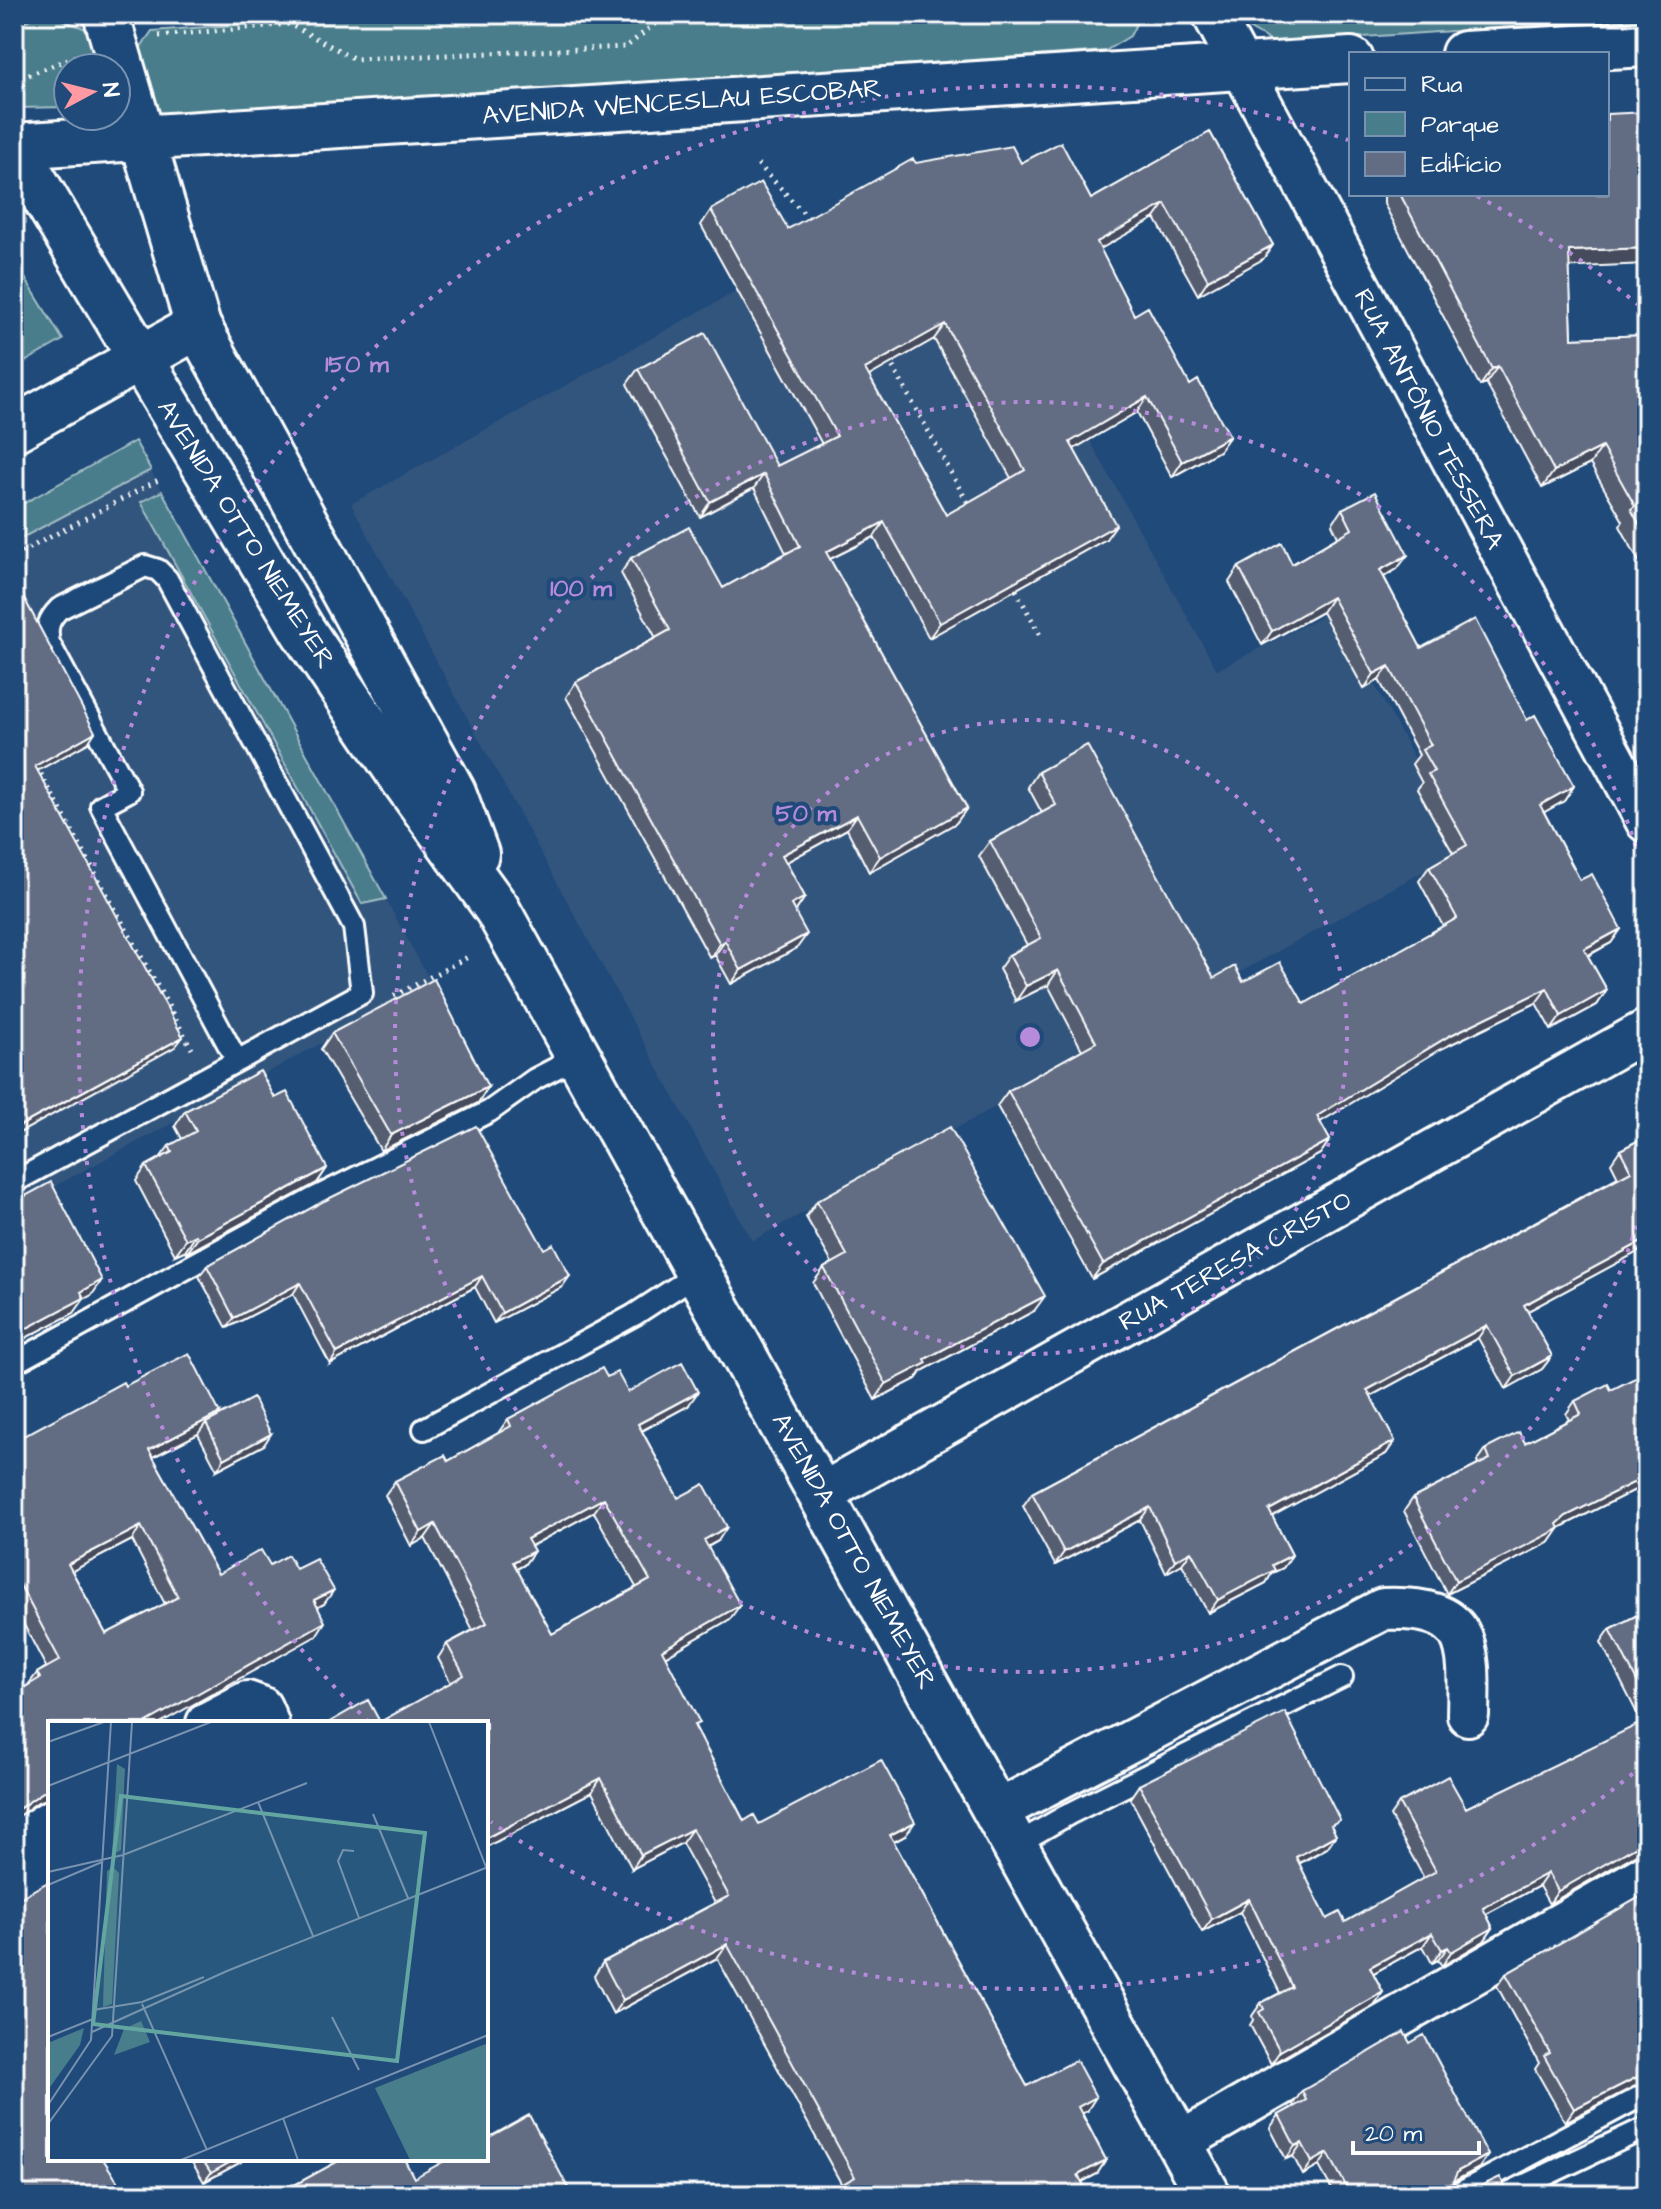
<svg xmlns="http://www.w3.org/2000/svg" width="1661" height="2209" viewBox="0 0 1661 2209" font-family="'Architects Daughter',sans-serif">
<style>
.built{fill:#33547d}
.green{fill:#487d8b;stroke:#a4bec5;stroke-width:2}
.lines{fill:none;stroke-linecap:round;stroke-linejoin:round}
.service-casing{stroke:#fff;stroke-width:26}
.minor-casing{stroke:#fff;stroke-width:46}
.tertiary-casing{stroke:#fff;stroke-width:50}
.secondary-casing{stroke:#fff;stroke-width:50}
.path{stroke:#fff;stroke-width:5;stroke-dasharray:2 6;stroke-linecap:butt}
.service{stroke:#1f4a7a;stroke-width:20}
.minor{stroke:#1f4a7a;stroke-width:40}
.tertiary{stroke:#1f4a7a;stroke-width:44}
.secondary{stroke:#1f4a7a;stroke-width:44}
.wall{fill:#545d71;stroke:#fff;stroke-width:2;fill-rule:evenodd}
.shaded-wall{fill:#454c5c;stroke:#fff;stroke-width:2}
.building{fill:#626c83;stroke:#fff;stroke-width:2;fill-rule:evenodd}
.ring{fill:none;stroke:#b68bdc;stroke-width:4;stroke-dasharray:4 8}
.labels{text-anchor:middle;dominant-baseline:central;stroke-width:8;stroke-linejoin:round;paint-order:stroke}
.street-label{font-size:26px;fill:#fff;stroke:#1f4a7a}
.inset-road{fill:none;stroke:#7992af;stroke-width:2}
.view{fill:#63a6a1;fill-opacity:0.15;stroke:#63a6a1;stroke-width:4}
.inset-edge{fill:none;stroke:#fff;stroke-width:4}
.centre{fill:#b68bdc;stroke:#1f4a7a;stroke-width:4}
.ring-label{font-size:24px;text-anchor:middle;font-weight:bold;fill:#b68bdc;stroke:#1f4a7a;stroke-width:8;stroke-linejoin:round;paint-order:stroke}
</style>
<rect width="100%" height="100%" fill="#1f4a7a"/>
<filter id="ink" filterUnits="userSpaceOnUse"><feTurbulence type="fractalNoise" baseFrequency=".0125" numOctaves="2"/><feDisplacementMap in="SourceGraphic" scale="16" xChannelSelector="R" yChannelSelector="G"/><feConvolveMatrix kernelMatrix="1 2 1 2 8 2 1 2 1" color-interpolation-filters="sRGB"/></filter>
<g filter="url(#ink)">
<path class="built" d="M933 157 1217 670 1334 610 1464 849 752 1241 351 504 737 291 701 225 751 196 778 243Z
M135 441 432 984 14 1208V509Z"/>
<path class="green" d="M39 14H48L96 33 107 68H68V107L18 108 14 100V28Z
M388 14H1141L1130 36 1105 51 160 116 138 96 134 57 152 31Z
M1237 14H1647V18L1274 43 1240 23Z
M14 260 63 340 14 368Z
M135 441 151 470 14 542V509Z
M162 491 386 899 362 904 141 502Z"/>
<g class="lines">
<defs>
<path id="service" d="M145 566 158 570 167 579 354 927 362 993 237 1061 101 806 129 791 49 643C46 628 48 620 59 609Z
M14 1182 237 1061
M14 1363 311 1200 490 1111 535 1079 579 1056
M424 1429 634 1315 700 1272
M1015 1845 1069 1814 1342 1677
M1456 2195 1647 2093
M1504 2195 1647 2127"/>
<path id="minor" d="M1213 14 1647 822
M823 1493 1647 1030
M207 1723 247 1702 261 1707 268 1723
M997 1811 1383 1609C1471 1606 1470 1641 1468 1715
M14 1844 50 1821
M14 1881 50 1859
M1179 2143 1647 1874"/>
<path id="tertiary" d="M14 429 198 326"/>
<path id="secondary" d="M106 14 198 326 453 792 476 854
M1464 54 1647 44
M14 146 303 631 398 772 497 909 1208 2195
M14 146 1351 60"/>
</defs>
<use href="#service" class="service-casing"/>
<use href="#minor" class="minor-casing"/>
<use href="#tertiary" class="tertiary-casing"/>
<use href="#secondary" class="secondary-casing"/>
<path class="path" d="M159 36 289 24 355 59 626 47 667 14
M14 81 76 56
M758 164 812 222
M889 360 969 505
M14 556 162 478
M1016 590 1040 635
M37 767 192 1049
M394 996 468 957"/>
<use href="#service" class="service"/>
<use href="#minor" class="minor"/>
<use href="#tertiary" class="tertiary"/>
<use href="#secondary" class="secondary"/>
</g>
<path class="wall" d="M1210 132 1273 245 1263 259 1198 295 1155 218 1100 249 1134 315 1219 451 1172 477 1137 412 1074 449 1106 539 929 638 874 537 830 559 967 808 956 823 869 872 847 829 786 862 805 897 795 912 797 948 731 984 715 955 710 958 566 697 576 682 656 638 621 573 631 558 723 588 786 553 754 488 700 517 627 384 638 369 777 466 822 444 701 225 711 210 788 229 916 163H1021L1091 199ZM934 339 1011 478 946 515 869 376Z
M1384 194H1607L1569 267 1572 338 1647 335V567L1645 562 1641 565 1620 526 1623 521 1590 464 1542 488 1486 383 1480 386 1384 204Z
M1342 509 1397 569 1384 577 1421 648 1527 720 1574 786 1564 801 1544 812 1580 880 1621 929 1611 943 1588 956 1607 990 1597 1005 1551 1030 1536 1003 1439 1050 1320 1122 1330 1140 1320 1154 1092 1279 997 1106 1008 1091 1082 1050 1048 985 1016 1001 999 969 1009 955 1027 945 979 856 990 841 1042 813 1028 787 1038 772 1214 978 1243 982 1304 1004 1443 926 1419 881 1429 867 1453 853 1417 789 1422 783 1412 764 1419 755 1379 680 1364 689 1322 612 1262 645 1229 582 1239 567 1292 564 1338 537 1332 524Z
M1647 657V687L1638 670Z
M332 1033 488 1087 478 1103 381 1151 321 1049Z
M275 1098 327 1168 317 1183 187 1253 186 1250 175 1255 136 1181 146 1166 160 1158 169 1146 182 1139 175 1126 185 1111Z
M1647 1136V1247L1527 1311 1552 1356 1542 1369 1506 1389 1478 1338 1370 1396 1395 1441 1386 1454 1272 1516 1292 1555 1283 1568 1272 1573 1266 1583 1208 1613 1182 1564 1166 1573 1140 1520 1055 1565 1023 1506 1032 1493 1618 1177 1611 1163 1620 1150Z
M324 1201 562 1287 494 1323 475 1287 330 1364 293 1294 227 1328 199 1276 207 1266Z
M817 1201 1034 1311 922 1371 916 1379 875 1400 813 1283 824 1268 832 1263 806 1217Z
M607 1377 628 1392 688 1406 642 1431 678 1498 718 1541 708 1547 730 1619 665 1657 696 1728 744 1821 759 1824 905 1836 894 1842 1027 2086 1087 2111 1082 2113 1106 2160 1097 2174 1082 2182 1089 2195H833L839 2186 842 2185 717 1958 613 2014 594 1976 603 1962 715 1903 682 1843 632 1869 592 1792 486 1847V1723L380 1722 451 1683 438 1658 447 1644 473 1630 425 1538 411 1546 385 1495 395 1481 448 1461 498 1433 508 1419ZM594 1512 636 1587 552 1634 517 1569 524 1565 534 1551 531 1546Z
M125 1386 218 1417 264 1445 217 1470 198 1434 153 1457 218 1574 270 1565 296 1569 324 1604 318 1607 316 1636 50 1723V1798L38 1802 14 1819V1694L28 1685 37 1673 46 1667 14 1606V1441ZM132 1540 165 1604 106 1634 72 1571Z
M1611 1390 1647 1484 1559 1528 1550 1542 1447 1594 1404 1511 1413 1498 1478 1465 1477 1462 1486 1449 1525 1443 1569 1420 1566 1414 1575 1401Z
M1647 1604V1829L1641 1832 1636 1854 1549 1904 1539 1886 1486 1914 1493 1928 1484 1941 1442 1966 1438 1960 1432 1963 1423 1946 1373 1973 1383 1992 1374 2005 1271 2064 1250 2025 1253 2020 1252 2016 1261 2003 1280 1993 1240 1912 1202 1932 1130 1798 1139 1785 1334 1830 1327 1848 1299 1864 1327 1919 1345 1922 1424 1878 1390 1816 1399 1803 1466 1808 1642 1723 1601 1642 1610 1629 1640 1614Z
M1647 1893V2080L1565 2122 1535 2069 1539 2063 1497 1986 1506 1974Z
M14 1901 50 2159 126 2195H14Z
M1410 2043 1488 2155 1479 2168 1453 2182 1444 2195H1335L1319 2166 1303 2175 1293 2156 1286 2159 1270 2128 1279 2115 1294 2106 1293 2104 1302 2091Z
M190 2159H243L241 2162 204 2182Z"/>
<path class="shaded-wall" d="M1165 204 1155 218 1086 257 1097 242Z
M1273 245 1263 259 1198 295 1208 280Z
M1647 248V264L1557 268 1569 251Z
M945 324 934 339 855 384 865 369Z
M1498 366 1486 383 1480 386 1492 369Z
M1147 397 1137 412 1060 457 1070 442Z
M1230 436 1219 451 1172 477 1182 462Z
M1602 447 1590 464 1542 488 1554 471Z
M764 474 754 488 700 517 710 502Z
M884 522 874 537 816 566 826 552Z
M1116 525 1106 539 929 638 940 623Z
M1408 555 1397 569 1370 585 1380 570Z
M1332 597 1322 612 1262 645 1272 631Z
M1389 666 1379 680 1364 689 1374 674Z
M95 732 88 743 28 776 35 766Z
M1574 786 1564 801 1530 820 1540 805Z
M967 808 956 823 869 872 880 857Z
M857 815 847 829 772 870 782 855Z
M805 897 795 912 791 905Z
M1621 929 1611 943 1573 963 1584 949Z
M807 934 797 948 731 984 741 970Z
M725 941 715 955 710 958 720 944Z
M1058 970 1048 985 1016 1001 1026 986Z
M1547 988 1536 1003 1439 1050 1307 1130 1317 1116 1449 1036Z
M1607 990 1597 1005 1551 1030 1561 1016Z
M183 1037 175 1047 14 1136V1129Z
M488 1087 478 1103 381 1151 391 1135Z
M1330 1140 1320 1154 1092 1279 1103 1264Z
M327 1168 317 1183 187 1253 198 1238Z
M196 1235 186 1250 175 1255 186 1240Z
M1647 1239V1247L1515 1318 1524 1305Z
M482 1276 475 1287 330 1364 337 1353Z
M570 1276 562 1287 494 1323 502 1313Z
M102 1280 92 1295 84 1299 74 1313 14 1344V1335L81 1292Z
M300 1283 293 1294 227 1328 234 1318Z
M1045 1296 1034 1311 922 1371 916 1379 875 1400 886 1384 925 1359Z
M1487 1325 1478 1338 1358 1403 1367 1390Z
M1552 1356 1542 1369 1506 1389 1515 1376Z
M698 1392 688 1406 628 1438 638 1424Z
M220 1413 211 1427 206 1423 198 1434 139 1464 149 1450Z
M271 1434 264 1445 217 1470 224 1459Z
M1395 1441 1386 1454 1260 1523 1269 1510Z
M1647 1476V1484L1557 1529H1559L1550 1542 1447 1594 1456 1581 1557 1524 1566 1516Z
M604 1498 594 1512 518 1553 527 1539Z
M1150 1507 1140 1520 1055 1565 1064 1552Z
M435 1524 425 1538 411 1546 421 1532Z
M141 1526 132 1540 59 1578 68 1564Z
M727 1527 718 1541 694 1554 704 1540Z
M534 1551 524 1565 503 1576 513 1562Z
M1191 1551 1182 1564 1166 1573 1175 1560Z
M1292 1555 1283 1568 1272 1573 1266 1583 1208 1613 1218 1600 1272 1565Z
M334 1590 324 1604 305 1614 314 1600Z
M740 1605 730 1619 652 1664 662 1650Z
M325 1622 316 1636 160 1723H145Z
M601 1778 592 1792 486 1847V1838Z
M50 1787V1798L38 1802 14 1819V1812Z
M1647 1821V1829L1629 1839 1638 1826Z
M915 1822 905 1836 880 1849 890 1835Z
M692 1829 682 1843 632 1869 641 1855Z
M1336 1835 1327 1848 1286 1870 1296 1857Z
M1645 1841 1636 1854 1549 1904 1558 1891Z
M1548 1873 1539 1886 1473 1921 1483 1908Z
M1249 1899 1240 1912 1202 1932 1212 1919Z
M1493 1928 1484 1941 1442 1966 1451 1952Z
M1432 1933 1423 1946 1361 1980 1370 1967Z
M727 1944 717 1958 613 2014 623 2000Z
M1448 1947 1438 1960 1432 1963 1442 1950Z
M1383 1992 1374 2005 1271 2064 1280 2051Z
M1647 2072V2080L1565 2122 1574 2109Z
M1096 2097 1087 2111 1068 2120 1078 2107Z
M1302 2143 1293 2156 1286 2159 1295 2146Z
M1328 2153 1319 2166 1303 2175 1312 2162Z
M1488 2155 1479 2168 1449 2184 1458 2171Z
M236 2159H243L241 2162 204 2182 211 2173Z
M1106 2160 1097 2174 1068 2189 1078 2175Z
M1452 2183 1444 2195H1431Z"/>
<path class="building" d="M1647 112V248L1569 251 1572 338 1647 335V538L1631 509 1635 506 1602 447 1554 471 1498 366 1492 369 1400 194H1607V114Z
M1210 132 1273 245 1208 280 1165 204 1097 242 1134 315 1148 307 1190 385 1198 380 1230 436 1182 462 1147 397 1070 442 1116 525 940 623 884 522 826 552 967 808 880 857 857 815 782 855 805 897 791 905 807 934 741 970 725 941 720 944 576 682 670 630 631 558 689 527 723 588 800 546 764 474 710 502 638 369 705 333 777 466 837 436 711 210 761 182 788 229 913 159 916 163 1012 146 1021 163 1061 142 1091 199ZM945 324 1025 470 946 515 865 369Z
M1375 492 1408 555 1380 570 1421 648 1475 619 1527 720 1535 715 1574 786 1540 805 1580 880 1592 874 1621 929 1584 949 1607 990 1561 1016 1547 988 1449 1036 1317 1116 1330 1140 1103 1264 1008 1091 1096 1042 1058 970 1026 986 1009 955 1041 938 990 841 1056 805 1038 772 1087 745 1214 978 1235 966 1243 982 1280 962 1304 1004 1457 918 1429 867 1467 845 1428 774 1434 771 1422 750 1431 745 1389 666 1374 674 1332 597 1272 631 1239 567 1282 543 1292 564 1352 529 1342 509Z
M14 579 95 732 35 766 183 1037 14 1129Z
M434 979 488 1087 391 1135 332 1033Z
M260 1071 275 1098 287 1092 327 1168 198 1238 196 1235 186 1240 146 1166 172 1152 169 1146 196 1131 185 1111Z
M476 1126 544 1249 553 1244 570 1276 502 1313 482 1276 337 1353 300 1283 234 1318 207 1266 324 1201Z
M950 1127 1045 1296 925 1359 927 1363 886 1384 824 1268 847 1255 817 1201Z
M1647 1136V1239L1524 1305 1552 1356 1515 1376 1487 1325 1367 1390 1395 1441 1269 1510 1292 1555 1272 1565 1275 1570 1218 1600 1191 1551 1175 1560 1150 1507 1064 1552 1032 1493 1631 1171 1620 1150Z
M51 1182 102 1280 81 1292 84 1298 14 1335V1202Z
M189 1353 220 1413 149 1450 218 1574 261 1550 270 1565 288 1555 296 1569 316 1559 334 1590 314 1600 325 1622 145 1723H50V1787L14 1812V1694L40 1678 37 1673 60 1660 14 1574V1441L123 1382 125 1386ZM141 1526 178 1597 106 1634 68 1564Z
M682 1362 698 1392 638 1424 678 1498 704 1484 727 1527 704 1540 740 1605 662 1650 700 1723 694 1725 744 1821 754 1815 759 1824 881 1760 915 1822 890 1835 1027 2086 1076 2060 1096 2097 1078 2107 1106 2160 1078 2175 1089 2195H843L839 2186 855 2177 727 1944 623 2000 603 1962 729 1896 692 1829 641 1855 601 1778 486 1838V1723H328L368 1700 380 1722 464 1675 447 1644 487 1623 435 1524 421 1532 395 1481 445 1455 448 1461 511 1426 508 1419 602 1368 607 1377 617 1372 628 1392ZM604 1498 650 1580 552 1634 513 1562 534 1551 527 1539Z
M1647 1372V1476L1566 1516 1557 1524 1559 1529 1456 1581 1413 1498 1490 1459 1486 1449 1519 1432 1525 1443 1581 1414 1575 1401 1608 1384 1611 1390Z
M253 1398 271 1434 224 1459 206 1423Z
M1647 1610V1701L1610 1629Z
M1285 1712 1340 1820 1331 1825 1336 1835 1296 1857 1327 1919 1340 1912 1345 1922 1436 1871 1399 1803 1448 1776 1466 1808 1647 1720V1821L1638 1826 1645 1841 1558 1891 1548 1873 1483 1908 1493 1928 1451 1952 1448 1947 1442 1950 1432 1933 1370 1967 1383 1992 1280 2051 1259 2012 1264 2009 1261 2003 1292 1987 1249 1899 1212 1919 1139 1785Z
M50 1881V2159H103L126 2195H22L14 2180V1901Z
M1647 1893V2072L1574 2109 1544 2056 1550 2053 1506 1974Z
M1404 2032 1410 2043 1424 2035 1488 2155 1458 2171 1452 2183 1431 2195H1351L1328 2153 1312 2162 1302 2143 1295 2146 1279 2115 1306 2100 1302 2091Z
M529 2115 572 2195H276L342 2159H404L414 2178 448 2159H486V2139Z
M202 2159H236L211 2173Z
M1500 2177 1510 2195H1467L1466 2193Z"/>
</g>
<g class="ring">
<circle cx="1030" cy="1037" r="317"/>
<path d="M1646 1191A635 635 0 1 1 1646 883"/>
<path d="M1642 1766A952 952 0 0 1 491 1822M369 1722A952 952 0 0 1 1348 140M1477 196A952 952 0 0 1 1642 308"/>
</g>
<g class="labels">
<g class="street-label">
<text transform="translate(682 102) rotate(-4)">AVENIDA WENCESLAU ESCOBAR</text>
<text transform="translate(1429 419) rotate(62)">RUA ANTÔNIO TESSERA</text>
<text transform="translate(246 534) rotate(58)">AVENIDA OTTO NIEMEYER</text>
<text transform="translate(1235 1261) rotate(-29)">RUA TERESA CRISTO</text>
<text transform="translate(854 1551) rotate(61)">AVENIDA OTTO NIEMEYER</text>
</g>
</g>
<g transform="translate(48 1721)">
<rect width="440" height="440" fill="#1f4a7a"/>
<path d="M69 43 77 48 73 129 64 134ZM65 146 71 152 64 283 55 286 59 150ZM93 300 102 321 66 334 76 308ZM36 307 32 324 0 369V322ZM440 322V439H362L327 367Z" fill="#487d8b"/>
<path class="inset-road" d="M381 1 440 151M0 21 56 1M0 65 163 1M210 81 265 215M325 93 360 177M306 130 295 129 290 140 311 197M0 151 75 134 259 62M0 164 54 141M94 283 159 429M45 289 94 281 156 256M284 296 311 349M44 311 179 250 440 146M0 316 45 298M0 384 43 319 63 1M235 397 250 439M0 403 64 315 84 1M133 439 440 314"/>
<path class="view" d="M73 75 377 112 349 340 45 303Z"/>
<rect width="440" height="440" class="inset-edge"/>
</g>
<circle cx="1030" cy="1037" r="12" class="centre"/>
<g class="ring-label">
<text x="357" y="372">150 m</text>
<text x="581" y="596">100 m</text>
<text x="806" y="821">50 m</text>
</g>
<rect width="1661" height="2209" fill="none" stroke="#1f4a7a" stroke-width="48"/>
<rect x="24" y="24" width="1613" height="2161" fill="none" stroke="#fff" stroke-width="3" filter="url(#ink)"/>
<rect x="1349" y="52" width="260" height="144" fill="#1f4a7a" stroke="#7992af" stroke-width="2"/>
<rect x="1365" y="78" width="40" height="12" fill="#1f4a7a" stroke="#7992af" stroke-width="2"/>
<text x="1421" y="92" font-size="24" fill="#ffffff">Rua</text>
<rect x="1365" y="112" width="40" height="24" fill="#487d8b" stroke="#7992af" stroke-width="2"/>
<text x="1421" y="132" font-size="24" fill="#ffffff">Parque</text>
<rect x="1365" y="152" width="40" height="24" fill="#626c83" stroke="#7992af" stroke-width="2"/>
<text x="1421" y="172" font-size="24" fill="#ffffff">Edifício</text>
<g transform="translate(92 92) rotate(83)"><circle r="38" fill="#1f4a7a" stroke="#7992af" stroke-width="2"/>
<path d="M0-6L14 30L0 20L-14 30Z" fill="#ff9aa2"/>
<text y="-12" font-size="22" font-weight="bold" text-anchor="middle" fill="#ffffff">N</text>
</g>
<path d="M1353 2141v12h126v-12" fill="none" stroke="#ffffff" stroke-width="4"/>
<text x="1365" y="2141" font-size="24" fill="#ffffff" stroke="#1f4a7a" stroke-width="6" paint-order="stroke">20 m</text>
</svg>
